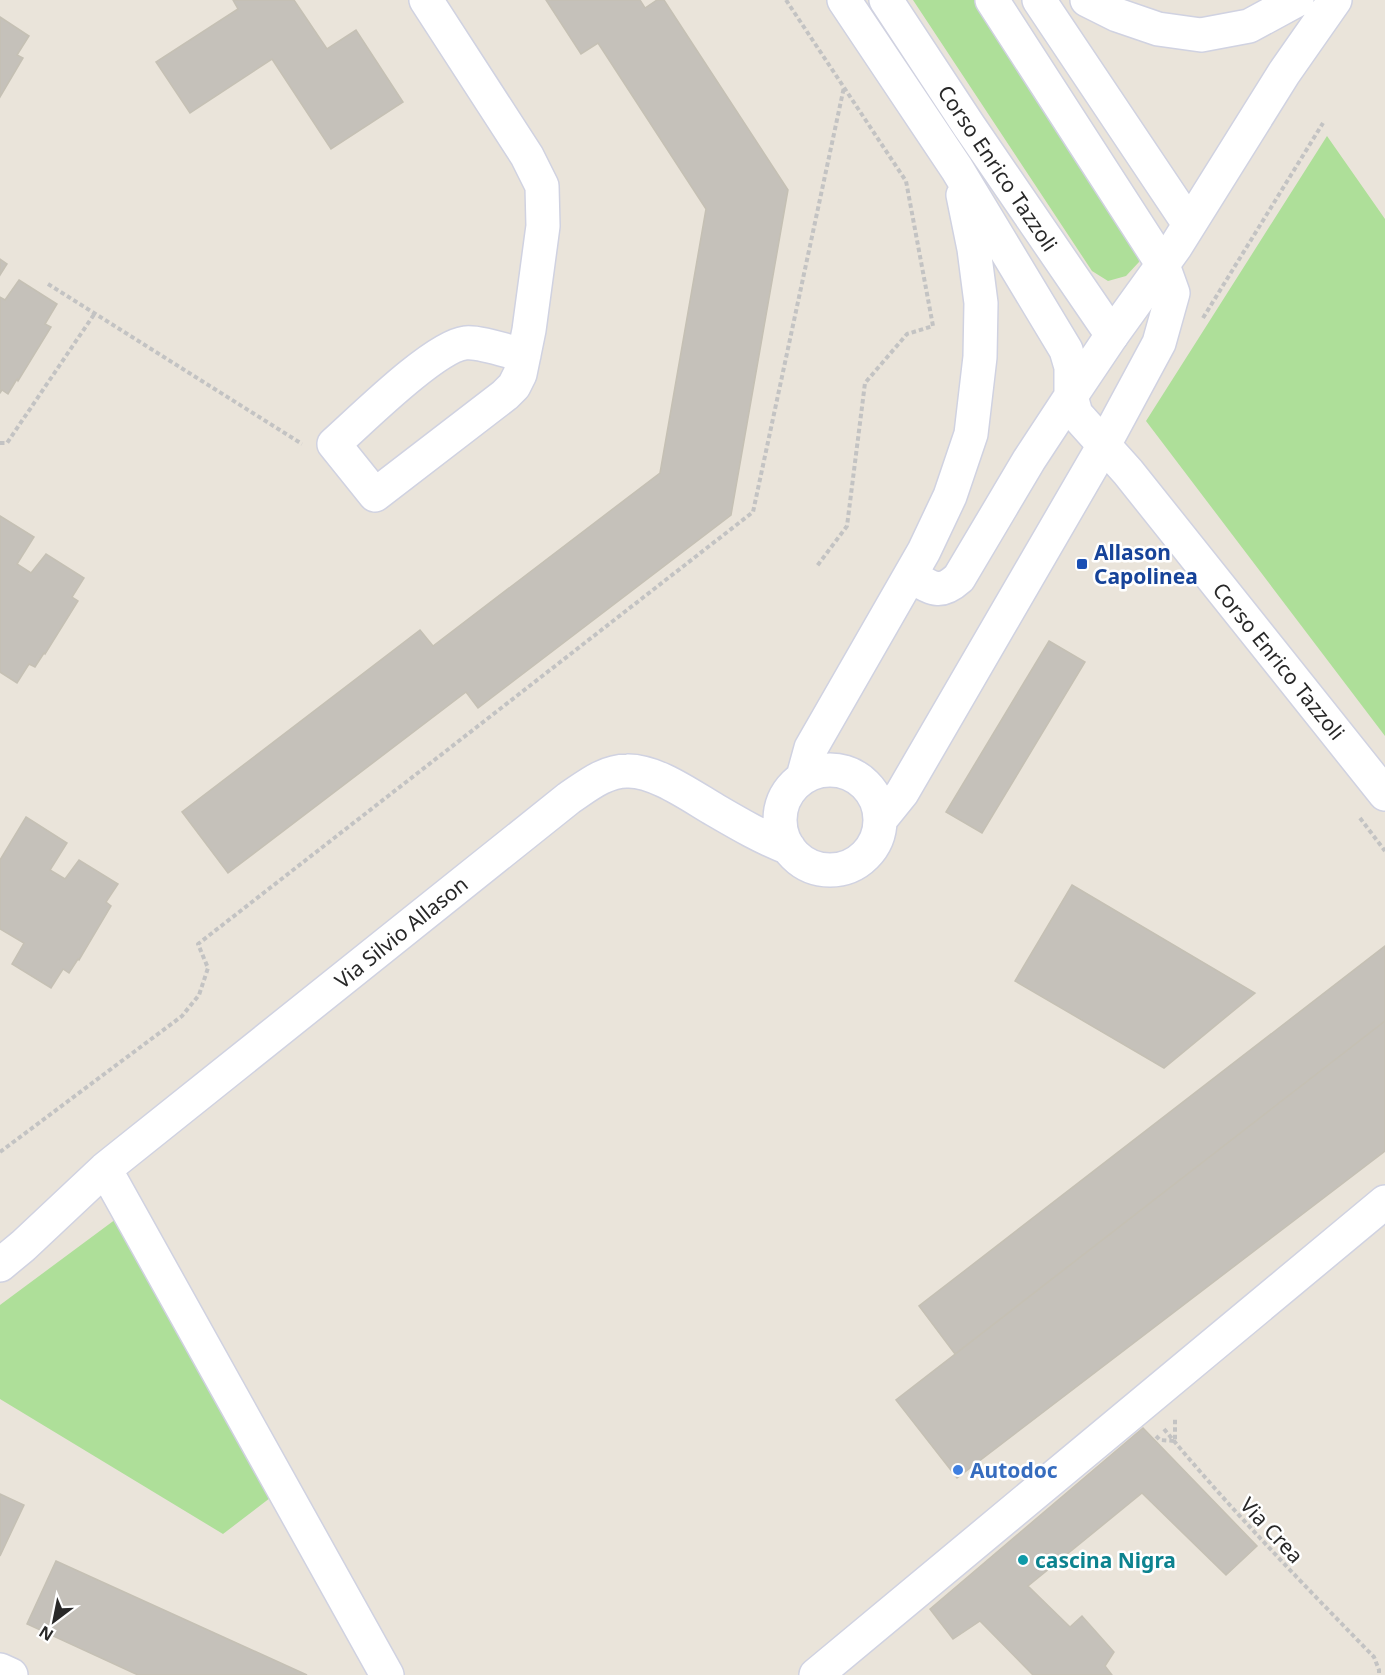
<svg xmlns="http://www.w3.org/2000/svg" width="1385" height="1675" viewBox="0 0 1385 1675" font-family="'Noto Sans',sans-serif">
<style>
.green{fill:#aedf99}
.building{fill:#c5c1ba;stroke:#c5c0b4;stroke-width:1.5}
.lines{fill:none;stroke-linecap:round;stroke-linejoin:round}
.minor-casing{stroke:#d0d2e1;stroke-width:36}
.tertiary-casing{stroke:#d0d2e1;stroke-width:36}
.path{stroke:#c3c3c3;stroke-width:4;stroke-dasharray:4.5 3;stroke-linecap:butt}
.minor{stroke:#fff;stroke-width:33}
.tertiary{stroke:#fff;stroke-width:33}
.transit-dot{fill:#1a4fb4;stroke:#fff;stroke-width:2}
.shop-dot{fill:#3f7fe0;stroke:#fff;stroke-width:2}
.culture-dot{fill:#0f9aa8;stroke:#fff;stroke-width:2}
.labels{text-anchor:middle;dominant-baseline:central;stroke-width:5;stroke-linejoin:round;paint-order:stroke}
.street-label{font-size:21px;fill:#282828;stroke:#fff}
.transit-label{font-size:21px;font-weight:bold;fill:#164399;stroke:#fff;text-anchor:start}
.shop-label{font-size:21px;font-weight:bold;fill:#366cbe;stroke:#fff;text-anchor:start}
.culture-label{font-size:21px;font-weight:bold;fill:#0d838f;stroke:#fff;text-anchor:start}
</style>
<rect width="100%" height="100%" fill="#eae4da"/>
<path class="green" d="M913 0H978L1137 241 1139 262 1126 276 1108 281 1092 271Z
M1327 136 1385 219V736L1146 421Z
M116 1219 270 1498 223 1534 0 1399V1305Z"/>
<path class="building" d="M233 0H294L327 49 356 30 403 102 331 149 272 59 190 113 156 62 238 9Z
M546 0H640L645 8 657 0H664L788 190 731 515 478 708 466 692 228 873 182 812 420 630 433 646 660 473 706 209 598 43 581 54Z
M0 17 29 36 17 55 23 58 0 97Z
M0 259 7 264 0 275Z
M19 280 57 304 45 324 51 327 18 381 17 379 8 394 2 390 0 393V297L5 300Z
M0 516 34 537 17 564 31 573 46 554 84 578 72 597 78 601 45 654 44 653 35 667 29 664 17 683 0 672Z
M1049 641 1085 662 982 833 946 812Z
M26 817 67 843 50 870 65 879 79 860 118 884 106 902 111 906 79 960 78 959 69 973 63 969 51 988 12 964 24 943 0 929V860Z
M1072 885 1255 993 1164 1068 1015 981Z
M1385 946V1021L955 1354 919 1306Z
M1385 1021V1151L957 1478 896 1400Z
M1143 1428 1257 1546 1226 1575 1142 1493 1028 1586 1070 1627 1082 1616 1114 1652 1105 1666 1112 1675H1033L980 1621 953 1639 930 1609Z
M0 1494 24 1505 0 1556Z
M56 1561 307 1675H138L27 1624Z"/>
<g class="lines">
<defs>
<path id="minor" d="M426 0 527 156 542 186 543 226 529 330 520 374 514 386 505 395 375 495 334 444C361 420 434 347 465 343 478 341 510 352 524 355
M844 0 957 169 1066 350 1071 367V396L1029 460 959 578C939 596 932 588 911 576
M1039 0 1189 224
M1087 0 1117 15 1158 29 1201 35 1249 26 1297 0
M1112 335 1176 246 1284 73 1335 0
M780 820a50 50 0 1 1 100 0a50 50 0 1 1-100 0Z
M803 777 811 748 924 551 950 496 971 434 980 357 981 303 974 249 963 195
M881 819 902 793 1104 445
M105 1169 387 1675
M0 1265 23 1246 105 1169 569 798C587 786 605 771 627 771 655 770 691 796 715 810 739 824 763 838 789 848
M0 1670 11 1675"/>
<path id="tertiary" d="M886 0 969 126 1112 335 1071 396 1076 414 1128 472 1385 794
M992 0 1163 265 1173 293 1159 343 1104 445
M816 1675 1385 1202"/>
</defs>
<use href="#minor" class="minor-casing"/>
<use href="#tertiary" class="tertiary-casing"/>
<path class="path" d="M786 0 906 181 933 326 907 334 865 383 847 526 817 566
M48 284 302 444
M1203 318 1323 123
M0 443H7L95 313
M1360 818 1385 851
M0 1152 182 1016 199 995 208 968 198 944 753 512 844 87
M1164 1429C1230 1509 1302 1583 1374 1657L1379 1670V1675
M1156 1436 1160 1440 1175 1441V1418"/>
<use href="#minor" class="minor"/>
<use href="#tertiary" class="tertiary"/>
</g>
<rect class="transit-dot" x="1076" y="558" width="12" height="12" rx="3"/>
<circle class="shop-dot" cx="958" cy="1470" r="6"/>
<circle class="culture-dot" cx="1023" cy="1560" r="6"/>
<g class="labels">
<g class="street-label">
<text transform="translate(998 168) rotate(56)">Corso Enrico Tazzoli</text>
<text transform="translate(1279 661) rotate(51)">Corso Enrico Tazzoli</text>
<text transform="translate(401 932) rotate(-39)">Via Silvio Allason</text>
<text transform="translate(1272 1530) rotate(47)">Via Crea</text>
</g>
<g class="transit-label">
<text x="1094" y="552">Allason<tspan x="1094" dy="24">Capolinea</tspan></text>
</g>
<g class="shop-label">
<text x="970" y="1470">Autodoc</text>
</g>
<g class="culture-label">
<text x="1035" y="1560">cascina Nigra</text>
</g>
</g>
<g transform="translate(54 1621) rotate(212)" stroke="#ffffff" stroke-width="4.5" paint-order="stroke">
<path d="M0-4.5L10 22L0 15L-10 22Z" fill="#282828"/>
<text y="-9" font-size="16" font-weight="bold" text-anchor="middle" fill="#282828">N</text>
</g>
</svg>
